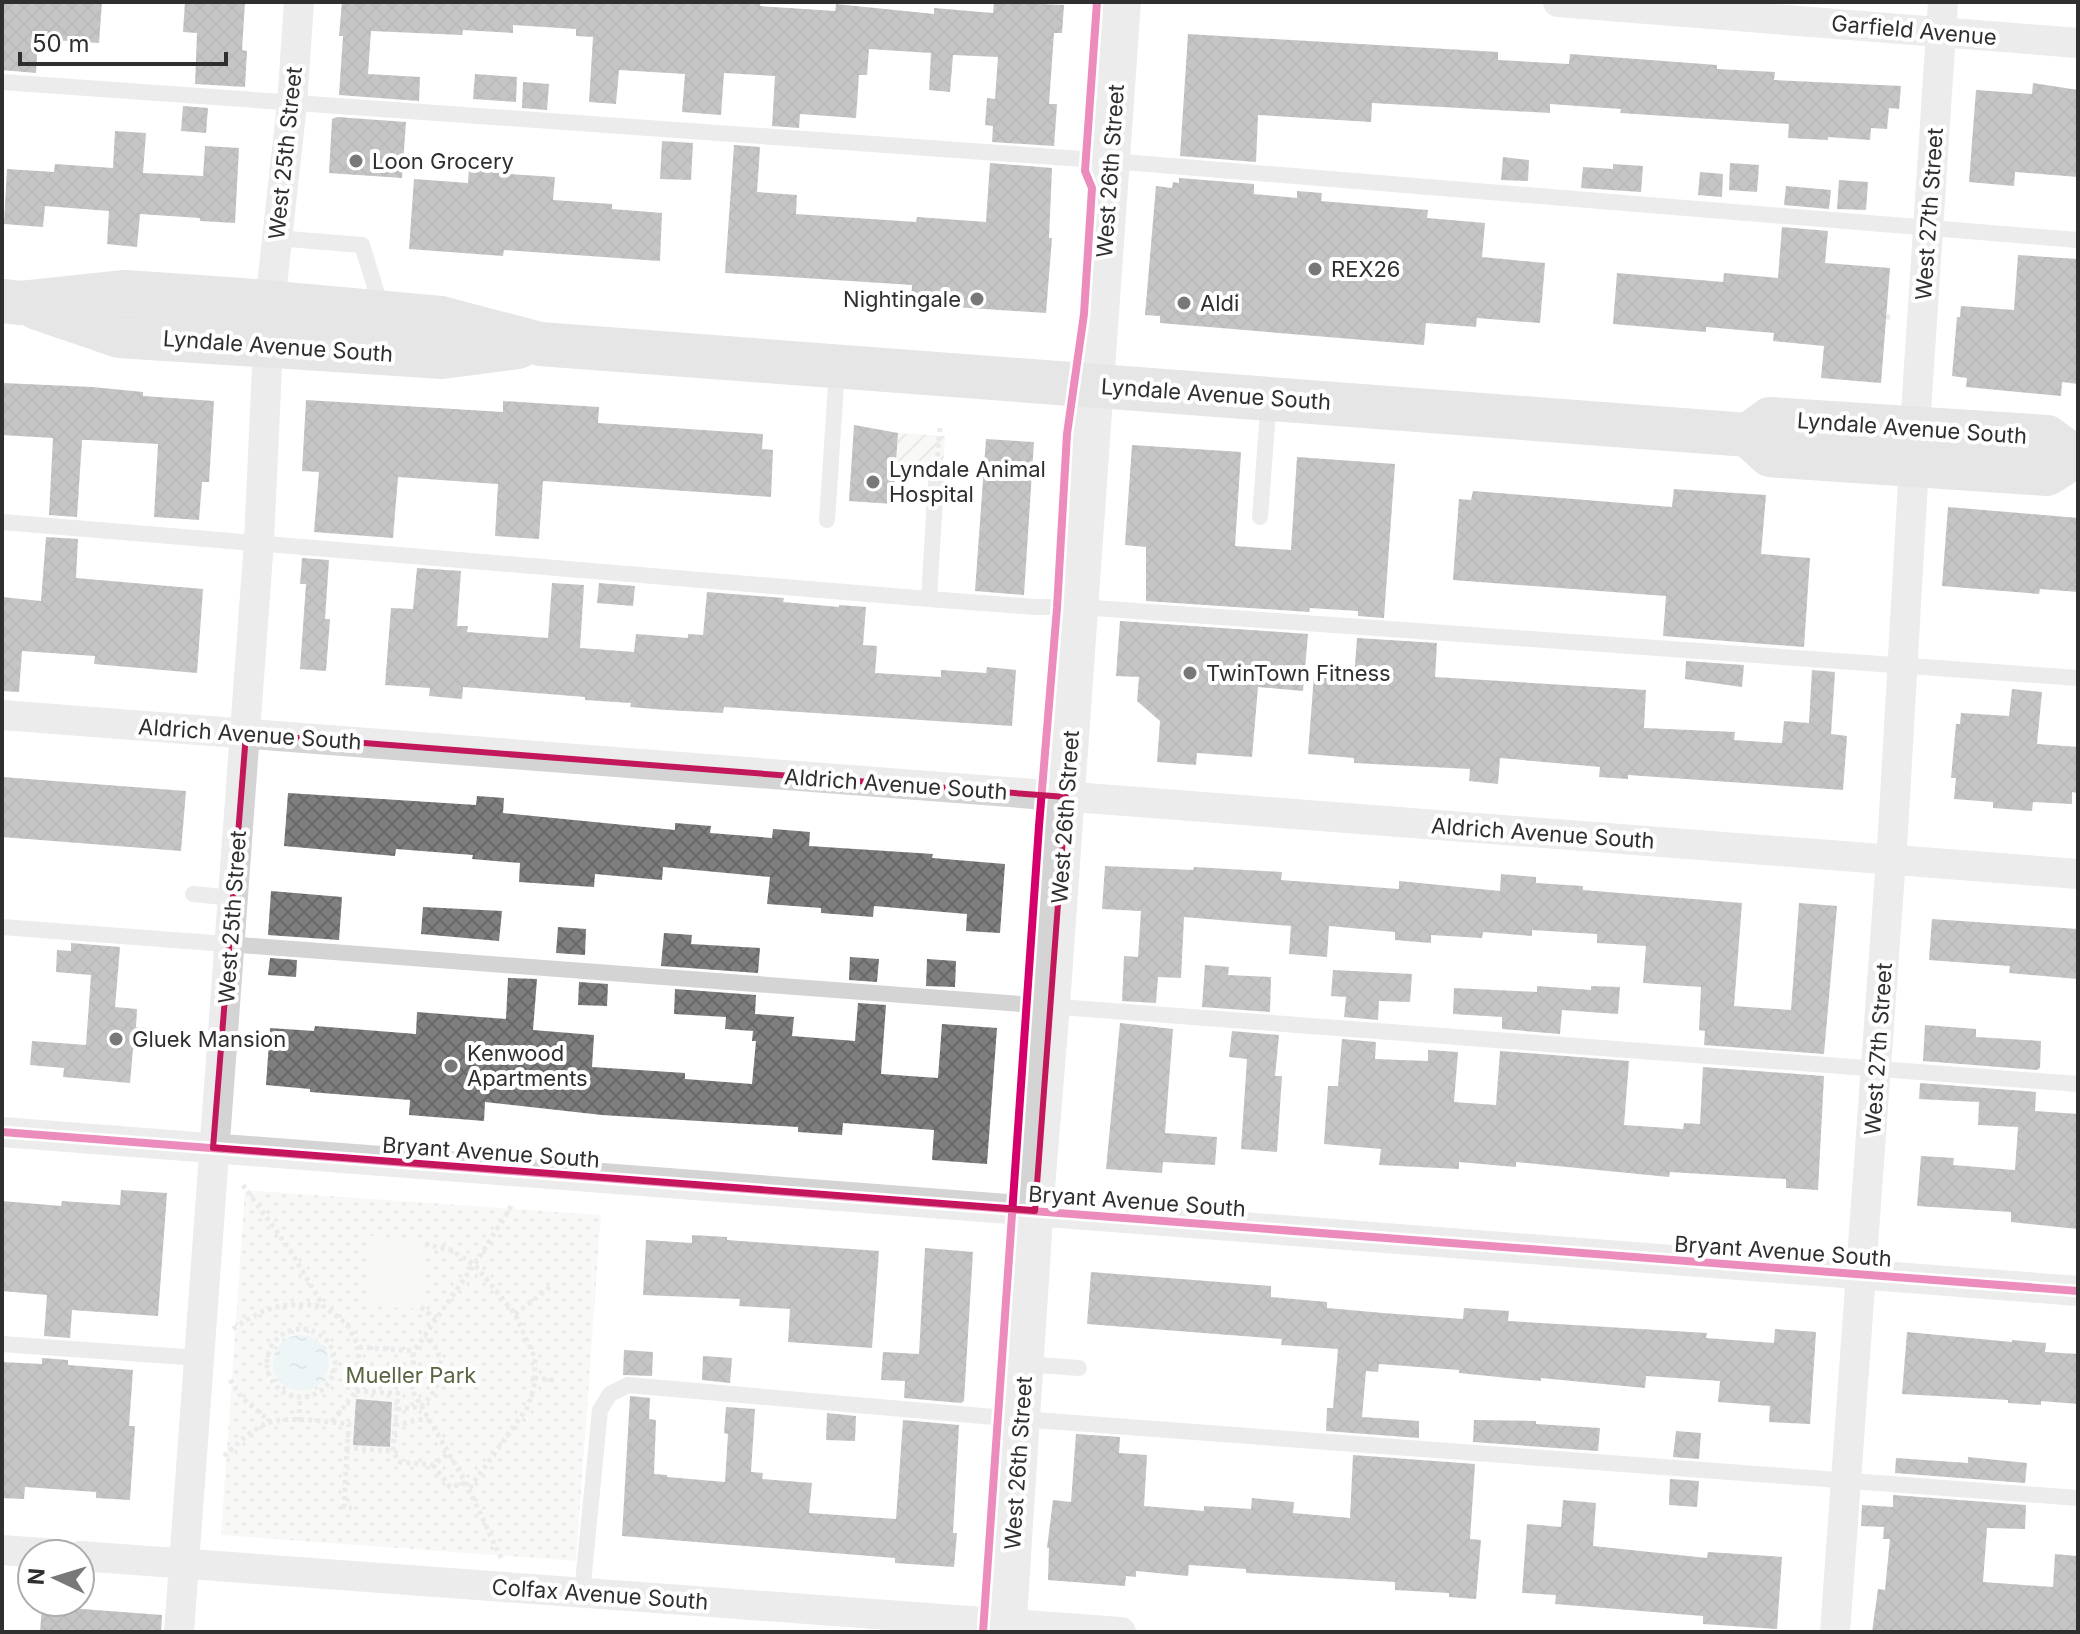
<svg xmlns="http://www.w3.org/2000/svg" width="2080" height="1634" viewBox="0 0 2080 1634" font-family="Inter,sans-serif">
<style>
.park{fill:url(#park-dots)}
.garden{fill:url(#garden-furrows)}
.pitch{fill:#f0f2ec}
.water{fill:url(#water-ripples)}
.building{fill:url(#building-cross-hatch)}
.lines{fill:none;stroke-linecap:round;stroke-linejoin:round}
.path{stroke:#d3d3d3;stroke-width:5;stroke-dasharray:4 4;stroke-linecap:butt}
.service{stroke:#d4d4d4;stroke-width:16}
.minor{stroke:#d4d4d4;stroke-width:30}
.tertiary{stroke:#d4d4d4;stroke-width:38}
.primary{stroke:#c7c7c7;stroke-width:44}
.cycleway-casing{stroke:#fff;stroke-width:13}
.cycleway{stroke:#d6006c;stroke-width:8}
.marked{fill:none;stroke:#c2185b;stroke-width:6;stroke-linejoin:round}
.poi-dot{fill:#787878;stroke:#fff;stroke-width:3}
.labels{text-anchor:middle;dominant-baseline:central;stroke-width:8;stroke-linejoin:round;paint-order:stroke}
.street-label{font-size:22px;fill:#2f2f2f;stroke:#fff}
.poi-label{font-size:22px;fill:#2f2f2f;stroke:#fff;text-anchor:start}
.park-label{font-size:22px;fill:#596641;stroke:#fff}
</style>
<defs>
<pattern id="park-dots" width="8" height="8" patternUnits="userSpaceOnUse" patternTransform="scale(2)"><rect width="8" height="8" fill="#f0f2ec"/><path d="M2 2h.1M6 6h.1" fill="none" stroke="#ced0cb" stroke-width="1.8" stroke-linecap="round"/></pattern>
<pattern id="garden-furrows" width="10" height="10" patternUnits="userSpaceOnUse" patternTransform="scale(2)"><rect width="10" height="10" fill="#f0f2ec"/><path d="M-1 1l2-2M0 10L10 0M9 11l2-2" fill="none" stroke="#ced0cb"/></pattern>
<pattern id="water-ripples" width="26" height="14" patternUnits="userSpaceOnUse" patternTransform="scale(2)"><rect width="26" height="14" fill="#dae9ee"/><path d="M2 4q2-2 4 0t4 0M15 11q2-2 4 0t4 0" fill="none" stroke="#bbc8cc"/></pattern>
<pattern id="building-cross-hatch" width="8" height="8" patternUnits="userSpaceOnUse" patternTransform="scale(2)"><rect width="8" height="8" fill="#7f7f7f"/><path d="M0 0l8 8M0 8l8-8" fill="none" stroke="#686868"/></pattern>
</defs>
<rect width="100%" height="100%" fill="#fff"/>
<path class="park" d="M245 1190 601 1215 576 1561 221 1535Z"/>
<path class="garden" d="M898 433 945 436 943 465 896 462Z"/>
<path class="pitch" d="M370 1236 425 1240 421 1309 366 1306Z"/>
<path class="water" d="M273 1363a28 28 0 1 1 56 0a28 28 0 1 1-56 0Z"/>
<path class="building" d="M2 2H102L99 43 38 39 36 73 2 70Z
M185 2H245L242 50 247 51 245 87 195 84 197 33 183 32Z
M342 2H761L760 6 835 11 836 4 934 14V8L993 13 994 2 1064 5 1062 33H1054L1049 104H1057L1054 146 992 142 993 126 985 125 987 98 995 99 998 57 953 55 950 92 929 90 931 53 869 49 867 75H859L856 118 800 114 799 128 772 126 775 76 724 73 721 115 682 112 685 74 619 70 616 104 589 102 593 37 576 36V29L513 25V33L463 30 462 35 371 31 368 74 420 77 419 101 339 95 343 36H339Z
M1188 34 1498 52V60L1569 64 1570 54 1717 65V69L1775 72 1774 80 1901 86 1899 109 1889 108 1887 129 1871 128 1870 140 1828 137V140L1788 138 1789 124 1620 113 1621 109 1550 104V113L1372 103 1371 122 1258 115 1256 162 1180 156Z
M475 74 517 77 516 102 473 99Z
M523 82 549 84 547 110 522 108Z
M2033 83 2078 90V177L2015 172 2014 186 1969 182 1976 90 2032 94Z
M183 106 208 108 206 133 181 131Z
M337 117 406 122 402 178 329 173 332 119Z
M115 131 146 133 143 173 203 176 205 146 239 148 235 223 200 221V218L140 214 137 247 107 244 109 211 45 206 43 227 4 224 7 169 54 172 55 164 113 168Z
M662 141 693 143 691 180 660 179Z
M734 145 760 147 757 192 797 195 796 214 916 222 917 217 986 222 990 163 1052 168 1049 238H1052L1046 313 911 304 912 285 725 273Z
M1503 157 1529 160 1528 181 1501 180Z
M1730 163 1759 165 1757 192 1729 190Z
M1613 164 1643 166 1641 192 1581 188 1583 167 1613 169Z
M469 166 509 169V174L555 177 553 200 612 204V209L662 213 660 261 504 250 503 256 409 249 414 179 468 183Z
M1700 172 1723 174 1722 197 1698 195Z
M1179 178 1254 184V194L1297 198V191L1322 193 1321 201 1428 210 1427 218 1485 223 1482 257 1545 263 1540 323 1477 318 1476 327 1426 323 1424 345 1160 323V316L1145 315 1156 186 1172 188 1173 182 1179 183Z
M1839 180 1868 182 1866 210 1837 209Z
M1786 186 1831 190 1829 209 1784 205Z
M1782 227 1828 231 1825 263 1890 268 1881 383 1821 378 1824 346 1773 341 1774 333 1706 327V332L1613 324 1617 273 1723 282 1724 273 1778 278Z
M2018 255 2078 259V384L2062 382 2061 396 1966 387 1967 378 1952 376 1957 317H1960L1961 306 2014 310Z
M3 383 92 387 143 392V396L214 401 209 482H202L199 520 154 517 158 444 89 440H82L77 517 49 515 53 438 2 435Z
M306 400 503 412V401L599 407 598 423 763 434 762 449 773 450 771 497 543 481 539 539 495 536 498 484 398 477 393 538 314 532 319 472 302 471Z
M854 425 898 433 893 504 849 501Z
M986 439 1034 442 1024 595 975 591Z
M1132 445 1241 452 1235 546 1291 550 1297 457 1395 464 1384 618 1358 616V611L1310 608 1309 612 1146 601V547L1125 545Z
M1674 489 1766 495 1761 554 1810 558 1804 647 1663 636 1666 596 1453 580 1459 499 1471 500 1473 491 1672 507Z
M1948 507 2078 518V592L2040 589 2039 594 1942 586Z
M46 537 78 539 76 578 203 589 197 673 94 664 95 656 22 651 19 692 2 691V597L41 601Z
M302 558 329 560 325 619H330L326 671 300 669 306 584H300Z
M417 568 461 571 457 626H468L467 632 548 638 552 583 584 585 580 648 634 652 636 634 688 638V634L703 635 707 592 784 598 783 602 839 607V605L866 607 863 645 877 646 875 673 941 677V670L986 673 987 667 1016 670 1012 726 724 707 723 713 667 710 630 707 631 703 585 700V697L463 687 462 699 429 696 430 688 385 685 391 608 413 609Z
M599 583 635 586 633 606 597 603Z
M1120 621 1308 634 1303 691 1258 687 1252 757 1197 753 1196 765 1157 762 1160 721 1137 701 1139 677 1116 676Z
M1357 638 1437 643 1435 677 1646 690 1644 728 1735 732 1734 740 1782 743 1784 721 1809 723 1812 670 1835 672 1831 734 1847 736 1843 790 1628 775V779L1599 777 1600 767 1500 758 1498 784 1469 781 1470 769 1354 763V758L1308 754 1314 675 1354 678Z
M1686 661 1744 665 1742 687 1685 679Z
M2012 689 2042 692 2037 744 2078 747 2077 793 2072 792V804L2033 802 2032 811 1993 808V802L1954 799 1956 778H1951L1956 724H1960L1961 713 2009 716Z
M2 777 186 791 181 851 2 837Z
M288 793 476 805 477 796 504 798 503 813 675 830V823L711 826 710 833 772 838 773 829 810 832 809 846 933 854 932 858 1005 864 1000 933 966 931 967 914 874 906 873 917 821 913V908L767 904 770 877 663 867 662 880 595 874 594 887 519 882 520 863 472 859 473 855 396 849 395 856 284 846Z
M1105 866 1193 870 1194 867 1282 872 1281 880 1399 889V881L1500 891 1501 874 1536 877V883L1583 886V890L1742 903 1734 1006 1791 1010 1799 903 1837 906 1824 1054 1704 1045 1705 1031 1699 1030 1701 987 1643 983 1646 946 1597 943V934L1532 930V936L1483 932 1482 938 1431 935V943L1395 940V932L1329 926 1327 957 1289 954 1291 926 1184 917 1181 978 1158 977 1156 1003 1122 1001 1124 956 1138 957 1141 911 1102 909Z
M271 891 342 897 339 940 268 935Z
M423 907 502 911 499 941 421 934Z
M1932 919 2078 929V979L2009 973 2010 966 1929 960Z
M558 927 586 929 585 955 556 953Z
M664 933 692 935 691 944 760 948 758 973 661 966Z
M71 943 120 947 115 1007 137 1009 136 1027 146 1028 145 1050 133 1049 130 1083 63 1077 64 1068 30 1065 32 1041 86 1045 91 975 56 972 57 950 71 951Z
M850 957 879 959 877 982 849 980Z
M270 958 297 960 296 977 268 975Z
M927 959 956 961 955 987 926 986Z
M1205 965 1229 967 1228 975 1271 977 1270 1012 1202 1007Z
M1333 970 1412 974 1410 1002 1379 1001 1378 1020 1344 1017 1346 997 1331 996Z
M508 978 537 979 533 1030 594 1035 592 1067 685 1073V1079L752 1084 756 1041H752L753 1031 725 1029 726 1017 674 1014 675 989 756 995 755 1014 794 1017 792 1036 855 1041 858 1003 886 1005 881 1074 938 1078 942 1024 997 1028 987 1164 932 1160 934 1130 843 1123 842 1135 798 1132V1127L602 1115 485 1102 484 1121 409 1115 410 1100 310 1092V1089L266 1085 270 1028 314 1031 315 1026 416 1034 417 1012 506 1019Z
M579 982 608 984 607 1006 578 1005Z
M1537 986 1591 990V986L1620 987 1618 1014 1562 1010 1560 1034 1502 1029V1017L1453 1014 1454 988 1537 992Z
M1120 1023 1173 1029 1165 1133 1217 1137 1215 1165 1163 1162 1162 1173 1106 1169Z
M1925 1025 1976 1029V1037L2041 1041 2040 1068 2037 1070 1923 1061Z
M1232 1031 1279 1035 1275 1076H1282L1277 1152 1241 1149 1247 1059 1229 1057Z
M1342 1039 1376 1042 1375 1059 1428 1061V1050L1458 1052 1454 1102 1496 1105 1500 1051 1629 1061 1624 1125 1683 1129 1684 1123 1700 1124 1703 1067 1824 1076 1818 1190 1786 1188V1179L1670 1172 1669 1177 1516 1162V1167L1459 1162V1169L1379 1165 1381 1149 1324 1144 1328 1086H1338Z
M1920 1083 2036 1092 2035 1111 2078 1114V1229L2011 1222V1212L1917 1206 1921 1156 1954 1158 1953 1165 2015 1170 2018 1127 1978 1125 1979 1102 1919 1099Z
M121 1190 167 1193 158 1316 72 1310 70 1338 44 1336 47 1295 2 1291V1201L61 1206 62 1201 120 1205Z
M692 1235 727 1237V1240L879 1251 872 1348 788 1342 790 1309 739 1306 740 1299 643 1295 646 1240 692 1243Z
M925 1248 973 1252 964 1401 961 1403 904 1398 905 1381 881 1380 883 1352 919 1354Z
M1091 1272 1271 1286V1297L1327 1302V1308L1383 1313 1463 1319 1464 1308 1509 1311 1508 1321 1707 1333 1706 1338 1774 1343 1775 1329 1816 1332 1810 1424 1769 1422 1770 1406 1718 1402 1720 1381 1646 1376 1645 1388 1541 1378V1381L1518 1379 1459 1373V1370L1379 1364 1378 1372 1366 1371 1362 1417 1419 1421V1438L1326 1431 1327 1408H1333L1338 1349 1281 1345 1282 1339 1087 1324Z
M1907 1332 2012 1342V1340L2046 1343 2045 1352 2078 1354V1404L2041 1401V1405L2008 1403V1400L1902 1394Z
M624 1350 653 1352 652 1376 623 1375Z
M703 1356 732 1358 730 1383 702 1380Z
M42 1358 68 1360V1365L133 1370 129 1426H135L130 1500 96 1498V1492L25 1487 24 1499 2 1498V1362L42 1364Z
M630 1396 650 1398 649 1419 656 1420 654 1474 667 1475V1477L725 1482 728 1434 724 1433 726 1407 755 1409 751 1472 763 1473 762 1479 812 1483 809 1513 896 1519 903 1420 959 1425 953 1533H957L954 1567 895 1563V1558L622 1536Z
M356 1399 392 1402 390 1447 353 1445Z
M827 1413 856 1416 855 1441 826 1440Z
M1474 1420 1536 1421V1424L1600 1428 1598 1451 1473 1442Z
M1676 1431 1701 1433 1699 1459 1673 1457Z
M1076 1434 1120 1437 1119 1453 1147 1455 1144 1506 1204 1511V1506L1251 1509 1252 1498 1294 1502 1293 1513 1350 1518 1353 1455 1475 1464 1470 1539 1481 1540 1476 1599 1449 1597V1593L1395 1590V1582L1246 1573V1569L1189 1565 1188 1576 1136 1571V1577L1126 1576 1125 1586 1048 1580 1049 1548H1047L1053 1500 1071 1502Z
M1968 1457 2027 1463 2025 1483 1895 1473 1896 1458 1968 1463Z
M1670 1479 1699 1481 1697 1507 1669 1505Z
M1893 1495 2026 1505 2025 1529 1987 1528 1983 1582 2053 1587 2055 1554 2077 1556 2078 1632H1872L1878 1589 1885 1590 1890 1539H1883L1884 1527 1861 1526 1862 1505 1893 1507Z
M1563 1500 1596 1503 1593 1546 1707 1558 1708 1552 1782 1557 1777 1629 1703 1624V1616L1555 1604 1556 1595 1522 1593 1527 1524 1561 1527Z
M42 1606 162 1615 161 1632H40Z"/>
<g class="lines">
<path class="path" d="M1886 317H1890
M937 464 940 425
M243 1185 290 1250 323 1306 347 1324 359 1347 356 1391 332 1422
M425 1244 451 1250 475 1265 515 1314 535 1358 534 1388 527 1408 469 1489
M421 1307 435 1319
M515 1314 550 1287
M267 1363a34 34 0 1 1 68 0a34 34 0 1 1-68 0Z
M233 1329C267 1306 281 1302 322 1306
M359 1347 414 1351
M534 1378 555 1380
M230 1380 242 1398 271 1422
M356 1391 398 1393 393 1451 399 1462 433 1465 448 1454
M397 1409 420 1407C444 1387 449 1357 425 1335
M299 1421 300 1398
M395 1425 428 1418
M347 1448 344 1507 352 1508
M224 1456C237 1444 254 1427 271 1422 291 1416 328 1422 349 1424L347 1448 393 1451
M433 1465 450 1487 466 1483
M501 1558 466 1483 412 1390 414 1351 480 1256 512 1205"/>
<path class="service" d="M2 82 1111 161 2078 240
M276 238 362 245 382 310
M1260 517 1269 399
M827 520 837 370
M2 522 929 599 1036 607H1080L2078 678
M929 599 936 481
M193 894 234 898
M2 927 2078 1084
M2 1344 199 1358
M1025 1364 1079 1368
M582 1593 600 1410 610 1394 628 1385 994 1417 2078 1498"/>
<path class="minor" d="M1558 2 2078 43
M270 303 292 104 299 2
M1915 427 1943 2
M2 715 2078 874
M2 1132 2078 1291
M2 1550 56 1554
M80 1556 1121 1632
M179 1632 259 541 268 346
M1835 1632 1893 831 1914 465"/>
<path class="tertiary" d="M1007 1632 1036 1187 1051 1005 1122 2"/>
<path class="primary" d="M2 301 21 303 125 292 242 300 441 318 540 344 1748 435 1770 455 1781 456 2047 474 2074 457
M37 308 119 336 442 357 518 347
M1748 435 1770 419 2047 437 2074 457 2078 458"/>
<defs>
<path id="cycleway" d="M2 1132 2078 1291
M983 1632 1039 826 1057 608 1067 434 1084 314 1092 188 1085 171 1097 2"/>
</defs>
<use href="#cycleway" class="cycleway-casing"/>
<use href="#cycleway" class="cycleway"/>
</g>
<path d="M0 0H2080V1634H0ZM246 734 1066 797 1035 1211 213 1148Z" fill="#fff" fill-opacity=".55" fill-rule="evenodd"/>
<path class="marked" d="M246 734 1066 797 1035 1211 213 1148Z"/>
<g class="poi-dot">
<circle cx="356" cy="161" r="8"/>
<circle cx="1315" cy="269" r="8"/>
<circle cx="977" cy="299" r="8"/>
<circle cx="1184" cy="303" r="8"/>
<circle cx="873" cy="482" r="8"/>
<circle cx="1190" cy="673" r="8"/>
<circle cx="116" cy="1039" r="8"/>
<circle cx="451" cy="1066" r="8"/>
</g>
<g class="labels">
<g class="street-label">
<text transform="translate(1914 30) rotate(5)">Garfield Avenue</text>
<text transform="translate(285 153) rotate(-84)">West 25th Street</text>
<text transform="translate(1110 171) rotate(-86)">West 26th Street</text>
<text transform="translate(1929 214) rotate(-86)">West 27th Street</text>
<text transform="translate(278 346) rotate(4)">Lyndale Avenue South</text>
<text transform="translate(1216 394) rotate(4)">Lyndale Avenue South</text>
<text transform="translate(1912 428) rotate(4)">Lyndale Avenue South</text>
<text transform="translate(250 734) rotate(4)">Aldrich Avenue South</text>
<text transform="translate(896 784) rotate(4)">Aldrich Avenue South</text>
<text transform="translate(1065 817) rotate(-86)">West 26th Street</text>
<text transform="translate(1543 833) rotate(4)">Aldrich Avenue South</text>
<text transform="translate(232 917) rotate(-86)">West 25th Street</text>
<text transform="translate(1878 1049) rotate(-86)">West 27th Street</text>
<text transform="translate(491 1152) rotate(4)">Bryant Avenue South</text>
<text transform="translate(1137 1201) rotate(4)">Bryant Avenue South</text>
<text transform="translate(1783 1251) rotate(4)">Bryant Avenue South</text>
<text transform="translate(1018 1463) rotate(-86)">West 26th Street</text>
<text transform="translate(600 1594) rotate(4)">Colfax Avenue South</text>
</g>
<g class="poi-label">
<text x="372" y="161">Loon Grocery</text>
<text x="1331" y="269">REX26</text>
<text x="961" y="299" text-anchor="end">Nightingale</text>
<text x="1200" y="303">Aldi</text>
<text x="889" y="469">Lyndale Animal<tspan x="889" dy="25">Hospital</tspan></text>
<text x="1206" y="673">TwinTown Fitness</text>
<text x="132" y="1039">Gluek Mansion</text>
<text x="467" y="1053">Kenwood<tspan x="467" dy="25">Apartments</tspan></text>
</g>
<g class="park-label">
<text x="411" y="1375">Mueller Park</text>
</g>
</g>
<rect width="2080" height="1634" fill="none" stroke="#2f2f2f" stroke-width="8"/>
<g transform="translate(56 1578) rotate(274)"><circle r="38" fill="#ffffff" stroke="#acacac" stroke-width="2"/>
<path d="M0-6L14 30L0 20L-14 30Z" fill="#787878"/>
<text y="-12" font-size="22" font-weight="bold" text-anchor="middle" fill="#2f2f2f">N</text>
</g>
<path d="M20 52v12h206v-12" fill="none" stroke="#2f2f2f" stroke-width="4"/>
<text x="32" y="52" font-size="24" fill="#2f2f2f" stroke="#ffffff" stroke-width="6" paint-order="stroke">50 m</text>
</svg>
